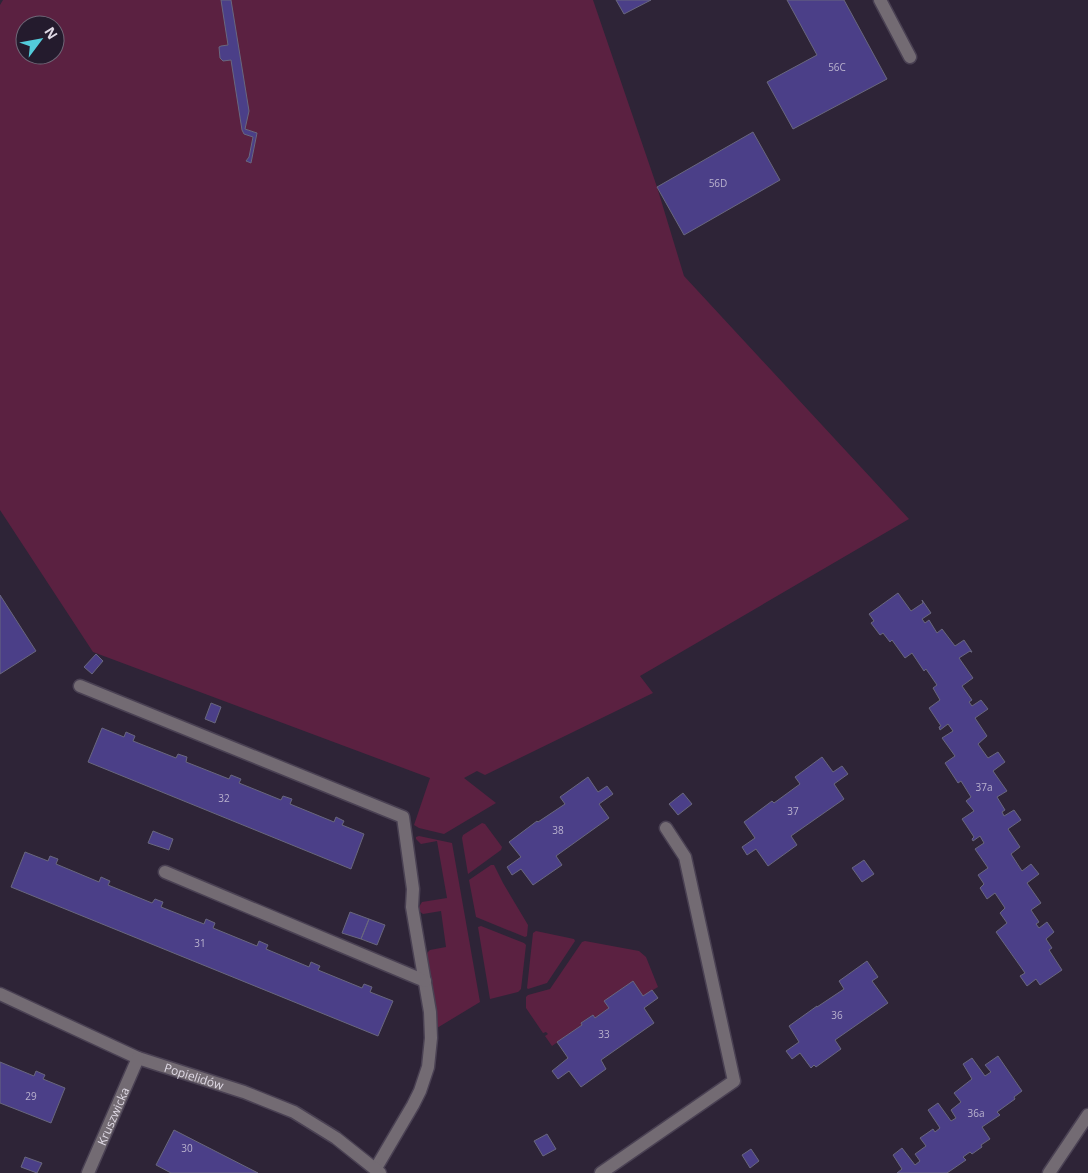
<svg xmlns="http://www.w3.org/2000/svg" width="1088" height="1173" viewBox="0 0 1088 1173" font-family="'Open Sans',sans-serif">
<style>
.green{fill:#5b2141;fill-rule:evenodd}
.building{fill:#4b3f88;stroke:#69677e}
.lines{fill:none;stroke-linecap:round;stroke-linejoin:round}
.minor-casing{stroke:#4a4153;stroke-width:15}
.minor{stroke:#736b73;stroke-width:12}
.labels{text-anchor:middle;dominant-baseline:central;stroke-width:4;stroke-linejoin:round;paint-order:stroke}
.number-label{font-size:10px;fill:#bab2ce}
.street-label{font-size:12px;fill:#dfd9e5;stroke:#241b2d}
</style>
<rect width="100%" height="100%" fill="#2e2437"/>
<path class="green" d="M3 0H593L657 187 684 276 909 519 640 676 653 693 485 775 477 771 464 778 496 803 444 834 419 828 414 825 430 778 93 652 0 510V5ZM25 25H55V55H25Z
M482 823 485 824 502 847 501 850 468 874 462 838 463 835Z
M419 836 452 843 480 1002 437 1028 435 1010 426 954 430 950 446 947 441 911 423 914 419 911V907L422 902 447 898 437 841 421 844 416 839V837Z
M491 865H494L503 883 528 925 527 936 525 937 476 917 469 880Z
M481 926 524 943 526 945 521 989 518 992 490 999 478 927Z
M536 931 574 939 575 941 547 983 528 989 527 988 533 933Z
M585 941 639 951 646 957 658 987 643 996 633 982 605 1001 609 1008 595 1018 592 1015 581 1023 582 1025 552 1046 545 1036 548 1034 546 1032 543 1033 526 1008V997L528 995 550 989 582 942Z"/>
<path class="building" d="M221 0H231L249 111 245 129 257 133 251 163 246 161 249 157 253 137 244 134 242 130 231 60 223 61 220 58 219 47 221 46 228 45Z
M616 0H651L624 14Z
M787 0H844L887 79 793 129 767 82 817 55Z
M753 132 780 180 684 235 657 187Z
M898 593 911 611 923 603 922 600 931 613 922 619 925 623 929 620 937 633 942 629 955 646 964 640 972 652H971L970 651 959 658 973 678 962 686 972 700 969 702 972 706 981 700 988 709 975 718 987 736 978 744 988 758 998 752 1005 762 993 771 1007 791 997 797 1005 810 1002 812 1004 816 1014 810 1021 820 1008 829 1020 847 1011 854 1022 871 1031 864 1039 874 1027 883 1041 903 1031 910 1039 922 1036 924 1039 928 1047 922 1054 932 1046 939 1052 948 1049 950 1062 970 1040 985 1036 979 1027 986 1020 976 1025 973 996 932 1007 923 1000 913 1005 908 995 893 987 899 980 888 984 884 978 875 988 868 975 849 984 843 980 836 973 841 972 839 974 837 962 819 974 811 966 801 971 797 961 781 958 783 945 763 955 756 942 738 953 731 948 724 940 730 939 727 941 726 929 708 940 700 933 688 937 685 926 669 924 671 912 653 905 658 892 640 890 642 883 633 880 635 871 623 874 621 869 614Z
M0 595 36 651 0 674Z
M96 654 103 661 92 674 84 667Z
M211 703 221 707 215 723 205 719Z
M102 728 124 737 126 732 135 736 133 741 176 758 178 754 187 757 186 762 229 779 231 775 241 779 239 783 281 800 283 796 292 799 290 804 334 822 336 817 344 821 342 825 364 834 351 869 88 762Z
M822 757 833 772 842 766 848 774 834 784 844 799 791 836 797 845 768 866 756 849 747 855 742 847 755 838 744 822 772 801 774 803 800 784 795 777Z
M588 777 598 792 607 786 613 794 599 804 609 818 556 856 562 865 533 885 521 869 512 875 507 867 521 857 509 842 537 821 538 822 565 804 560 797Z
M683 793 692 804 678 815 669 804Z
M153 831 173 839 169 850 148 843Z
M25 852 48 861 50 856 58 859 56 864 99 882 101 877 110 881 108 885 152 903 155 899 163 902 161 907 204 924 206 919 215 923 213 928 257 946 259 941 268 945 266 949 309 967 311 962 320 966 318 970 362 988 364 984 372 987 370 992 393 1001 378 1036 11 887Z
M864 860 874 874 862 882 852 868Z
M350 912 369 919 361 939 342 933Z
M369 919 385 925 377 945 361 939Z
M867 961 878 977 872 981 888 1003 835 1040 841 1049 816 1067 814 1065 811 1068 800 1053 792 1059 786 1051 799 1042 789 1026 817 1006V1007L844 989 839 981Z
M633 981 643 996 652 990 658 998 644 1008 654 1023 601 1060 606 1069 581 1087 569 1071 558 1079 552 1071 568 1058 557 1042 582 1025 581 1023 593 1015 595 1018 609 1008 604 1001Z
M998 1056 1022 1091 1014 1097 1015 1099 997 1112 1000 1115 982 1127 990 1139 981 1145 982 1147 972 1154 970 1152 963 1157 966 1160 947 1173H897L902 1169 893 1155 902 1148 915 1165 920 1161 915 1154 926 1146 920 1138 933 1129 935 1132 940 1128 928 1110 938 1103 951 1121 956 1118 951 1110 961 1102 954 1093 972 1079 963 1064 972 1058 985 1076 991 1072 985 1065Z
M0 1062 34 1076 36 1071 45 1075 43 1079 65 1088 51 1123 0 1103Z
M174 1130 258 1173H171L156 1165Z
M547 1134 556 1149 543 1156 534 1141Z
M751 1149 759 1161 750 1168 742 1155Z
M25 1157 42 1163 37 1173 21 1167Z"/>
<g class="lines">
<defs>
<g id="minor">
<path d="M880 0 910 57"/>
<path d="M80 686 403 817 413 889 412 907 430 1012 431 1038 428 1067 420 1091 413 1105 376 1168"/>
<path d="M165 872 425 981"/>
<path id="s1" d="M0 994 138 1058 244 1092 294 1112 336 1138 380 1173"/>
<path id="s2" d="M88 1173 138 1058"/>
<path d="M601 1173 734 1081 685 857 666 828"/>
<path d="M1049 1173 1088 1115"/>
</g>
</defs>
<use href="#minor" class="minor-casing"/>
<use href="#minor" class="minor"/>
</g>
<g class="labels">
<g class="number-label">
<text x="837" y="67">56C</text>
<text x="718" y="183">56D</text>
<text x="984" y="787">37a</text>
<text x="224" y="798">32</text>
<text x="793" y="811">37</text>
<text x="558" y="830">38</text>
<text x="200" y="943">31</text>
<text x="837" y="1015">36</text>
<text x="604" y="1034">33</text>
<text x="31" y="1096">29</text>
<text x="976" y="1113">36a</text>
<text x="187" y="1148">30</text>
</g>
<g class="street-label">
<text stroke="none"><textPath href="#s1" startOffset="211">Popielidów</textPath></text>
<text stroke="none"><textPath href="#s2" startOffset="62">Kruszwicka</textPath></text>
</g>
</g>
<g transform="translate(40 40) rotate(58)"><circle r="24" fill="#241b2d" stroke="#6f6777"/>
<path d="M0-4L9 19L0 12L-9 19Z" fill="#53cbda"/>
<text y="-8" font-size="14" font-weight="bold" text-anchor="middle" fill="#dfd9e5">N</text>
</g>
</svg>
